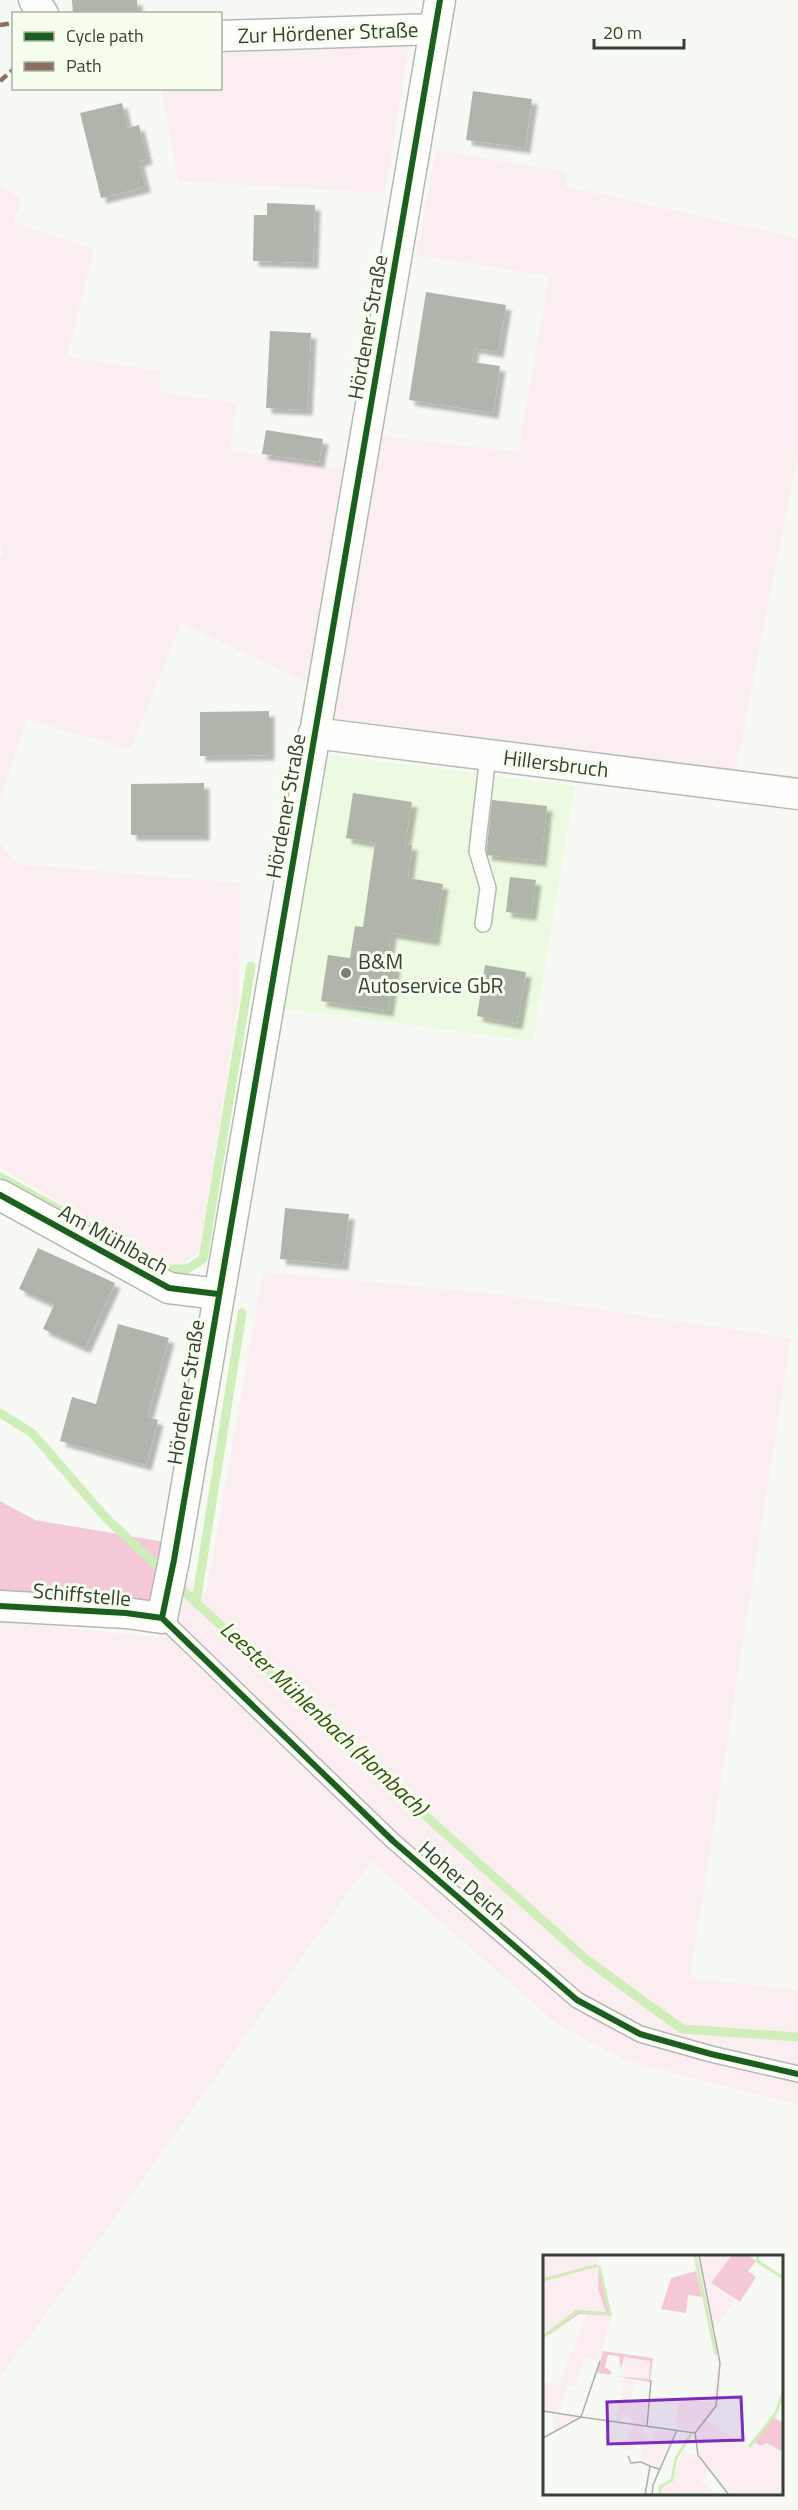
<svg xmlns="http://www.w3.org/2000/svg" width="798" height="2510" viewBox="0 0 798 2510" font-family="'Titillium Web',sans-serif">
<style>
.built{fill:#ebfae1}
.green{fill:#fbeef0}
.forest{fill:#f4c8d6}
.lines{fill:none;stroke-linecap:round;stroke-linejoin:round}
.stream{stroke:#d0eeb9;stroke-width:9}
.building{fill:#b0b5ac;filter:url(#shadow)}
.lane-casing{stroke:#b4b9b1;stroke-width:18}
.street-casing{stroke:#b4b9b1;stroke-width:33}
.lane{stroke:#fefefd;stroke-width:15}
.street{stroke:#fefefd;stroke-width:30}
.quiet{stroke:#8d6e63;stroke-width:4.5;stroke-dasharray:9 4.5;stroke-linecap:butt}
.cycleway-casing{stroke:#f6fef0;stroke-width:10}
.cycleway{stroke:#1b5e20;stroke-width:6}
.poi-dot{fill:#7b8177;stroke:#f6fef0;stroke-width:2}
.labels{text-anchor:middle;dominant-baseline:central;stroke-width:6;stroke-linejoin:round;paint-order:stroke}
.street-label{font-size:21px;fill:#384033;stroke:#f6fef0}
.poi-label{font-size:21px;fill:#384033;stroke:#f6fef0;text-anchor:start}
.water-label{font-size:22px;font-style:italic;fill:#315406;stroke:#f6fef0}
.inset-river{fill:none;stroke:#d0eeb9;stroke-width:3}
.inset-road{fill:none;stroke:#abb0a7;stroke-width:1.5}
.view{fill:#7b2cbf;fill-opacity:0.15;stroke:#7b2cbf;stroke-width:3}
.inset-edge{fill:none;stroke:#384033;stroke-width:3}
</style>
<defs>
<filter id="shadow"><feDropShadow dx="5.5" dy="5.5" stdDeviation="1.5" flood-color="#0004"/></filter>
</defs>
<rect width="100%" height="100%" fill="#f7faf4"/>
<path class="built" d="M329 755 575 786 533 1041 281 1008Z"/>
<path class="green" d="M409 46 385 193 178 181 161 89 220 88 221 53Z
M436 150 567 172 565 186 798 238V455L735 774 328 720 383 436 518 452 549 276 416 255Z
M0 184 22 201 13 222 94 249 67 357 161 371 159 392 237 403 230 450 344 469 306 682 181 623 131 749 63 731 28 718 0 798V558L3 553 0 545Z
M0 844 17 864 240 883 239 1000 199 1253 176 1268 0 1168Z
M263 1272 489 1293 791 1338 690 1978 798 1990V2104L624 2060 557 2024 371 1861 0 2378V1621L158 1637 181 1572 206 1594Z"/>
<path class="forest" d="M0 1501 35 1520 171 1543 157 1609 0 1599Z"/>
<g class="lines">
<path class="stream" d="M0 1177 167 1269H187L203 1259 251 966
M0 1413 32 1433 106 1518 165 1573
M175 1583 427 1817 587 1960 682 2029 798 2037
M196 1602 242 1313"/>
</g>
<path class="building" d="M72 0H137L138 14H73Z
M473 91 532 99 525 148 466 140Z
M122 103 128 128 139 125 147 159 139 161 145 187 101 198 80 113Z
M267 203 315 205 313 263 253 261 254 215H267Z
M426 292 506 305 498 352 474 348 472 362 500 366 493 413 409 400Z
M270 331 311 333 307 410 266 408Z
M266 430 323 439 319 462 262 454Z
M269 711V755L200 756V712Z
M204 783V835H131V784Z
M353 793 412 802 405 844 412 845 408 878 443 884 434 940 391 933 387 964 395 965 388 1011 321 1001 328 955 350 958 355 926 363 927 375 843 346 838Z
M492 800 547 806 541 861 486 855Z
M510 877 536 880 531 915 506 912Z
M485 965 526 972 517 1024 477 1016Z
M285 1208 349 1214 343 1265 280 1259Z
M38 1248 115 1283 85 1348 43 1329 54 1305 19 1289Z
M118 1324 169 1338 147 1417 158 1420 146 1465 60 1441 72 1397 96 1404Z"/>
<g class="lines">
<defs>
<path id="lane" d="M483 924 488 888 477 851 488 755
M162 1618 393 1841 577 2000 640 2034 711 2054 798 2074"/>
<path id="street" d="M34 0 43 14
M220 36 435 29
M314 733 798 794
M0 1195 169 1288 218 1294
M0 1606 126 1613 162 1618 174 1560 440 0"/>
</defs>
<use href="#lane" class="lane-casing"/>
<use href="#street" class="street-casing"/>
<use href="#lane" class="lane"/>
<use href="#street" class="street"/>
<path class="quiet" d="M0 25 14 23
M0 81 14 69"/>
<defs>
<path id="cycleway" d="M0 1195 169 1288 218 1294
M0 1606 126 1613 162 1618
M162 1618 174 1560 440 0
M162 1618 393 1841 577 2000 640 2034 711 2054 798 2074"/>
</defs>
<use href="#cycleway" class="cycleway-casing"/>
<use href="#cycleway" class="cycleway"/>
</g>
<circle class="poi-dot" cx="346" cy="973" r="6"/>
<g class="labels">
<g class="street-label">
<text transform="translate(328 32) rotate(-2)">Zur Hördener Straße</text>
<text transform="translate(367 327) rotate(-80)">Hördener Straße</text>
<text transform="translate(556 763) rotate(7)">Hillersbruch</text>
<text transform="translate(285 806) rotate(-80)">Hördener Straße</text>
<text transform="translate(114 1239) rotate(29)">Am Mühlbach</text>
<text transform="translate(185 1392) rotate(-81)">Hördener Straße</text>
<text transform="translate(82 1594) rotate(5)">Schiffstelle</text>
<text transform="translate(463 1880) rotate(41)">Hoher Deich</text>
</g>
<g class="poi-label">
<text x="358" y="961">B&amp;M<tspan x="358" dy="24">Autoservice GbR</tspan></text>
</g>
<g class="water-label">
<text transform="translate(324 1718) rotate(43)">Leester Mühlenbach (Hombach)</text>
</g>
</g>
<g transform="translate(543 2255)">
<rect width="240" height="240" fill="#f7faf4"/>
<path d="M0 0H53L63 57 34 56 0 84ZM149 0H189L168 28 161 24 192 46 173 71H169L178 133 174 152 164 166 206 193 212 187 217 191 224 187 240 197V240H188L156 200 150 175 133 173 135 144 170 148 174 108ZM44 59 69 61 56 105 41 103 32 131H24L16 159 32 162 11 176V159L0 157V127L16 129ZM81 102 107 106 106 124 80 121ZM81 124 91 125 88 145 105 148 103 170 88 168V161L79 159 78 166H73ZM90 170 101 172 99 178 109 188 112 175 133 177 115 212 96 204 100 196 95 188 87 196 74 190 78 184 84 185ZM140 197 155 200 168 215 158 227 175 240H117L119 230 128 228Z" fill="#fbeef0"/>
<path d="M189 0H205L213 6 205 16 213 22 197 47 168 28ZM56 9 69 61 36 59 6 80 4 77 34 56 63 57 55 34ZM153 16 159 42 145 40 143 58 118 54 128 23ZM60 96 110 103 107 127 71 121 106 124 107 106 81 102 78 114 76 101 65 100 62 112 69 117 67 120 54 118ZM230 162 240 168V197L224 188 217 191 212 187Z" fill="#f4c8d6"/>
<path class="inset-river" d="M152 0 173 100M215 0 214 6 240 23M0 25 55 10M0 82 34 56 67 59 56 11M206 192 233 158 240 137M117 240V232L129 225 133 203 148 179"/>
<path class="inset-road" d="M0 156 38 162 57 106M104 171 108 125M152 178 173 151 177 108 156 0M152 178 155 200 186 240M0 183 38 162 152 178M64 188 66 166M85 201 88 208 98 207 107 211M102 240 107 211 116 214M109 240 110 230 134 175"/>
<path class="view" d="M198 142 200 185 65 189 64 147Z"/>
<rect width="240" height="240" class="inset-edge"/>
</g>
<rect x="12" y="12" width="210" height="78" fill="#f6fef0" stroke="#aab2a4" stroke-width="1.5"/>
<rect x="24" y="32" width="30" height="9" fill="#1b5e20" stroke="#aab2a4" stroke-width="1.5"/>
<text x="66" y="42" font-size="18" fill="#384033">Cycle path</text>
<rect x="24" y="62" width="30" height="9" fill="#8d6e63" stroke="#aab2a4" stroke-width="1.5"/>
<text x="66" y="72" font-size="18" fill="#384033">Path</text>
<path d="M594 39v9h90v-9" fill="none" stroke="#384033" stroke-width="3"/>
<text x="603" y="39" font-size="18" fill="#384033" stroke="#f6fef0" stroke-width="4.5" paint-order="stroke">20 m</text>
</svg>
